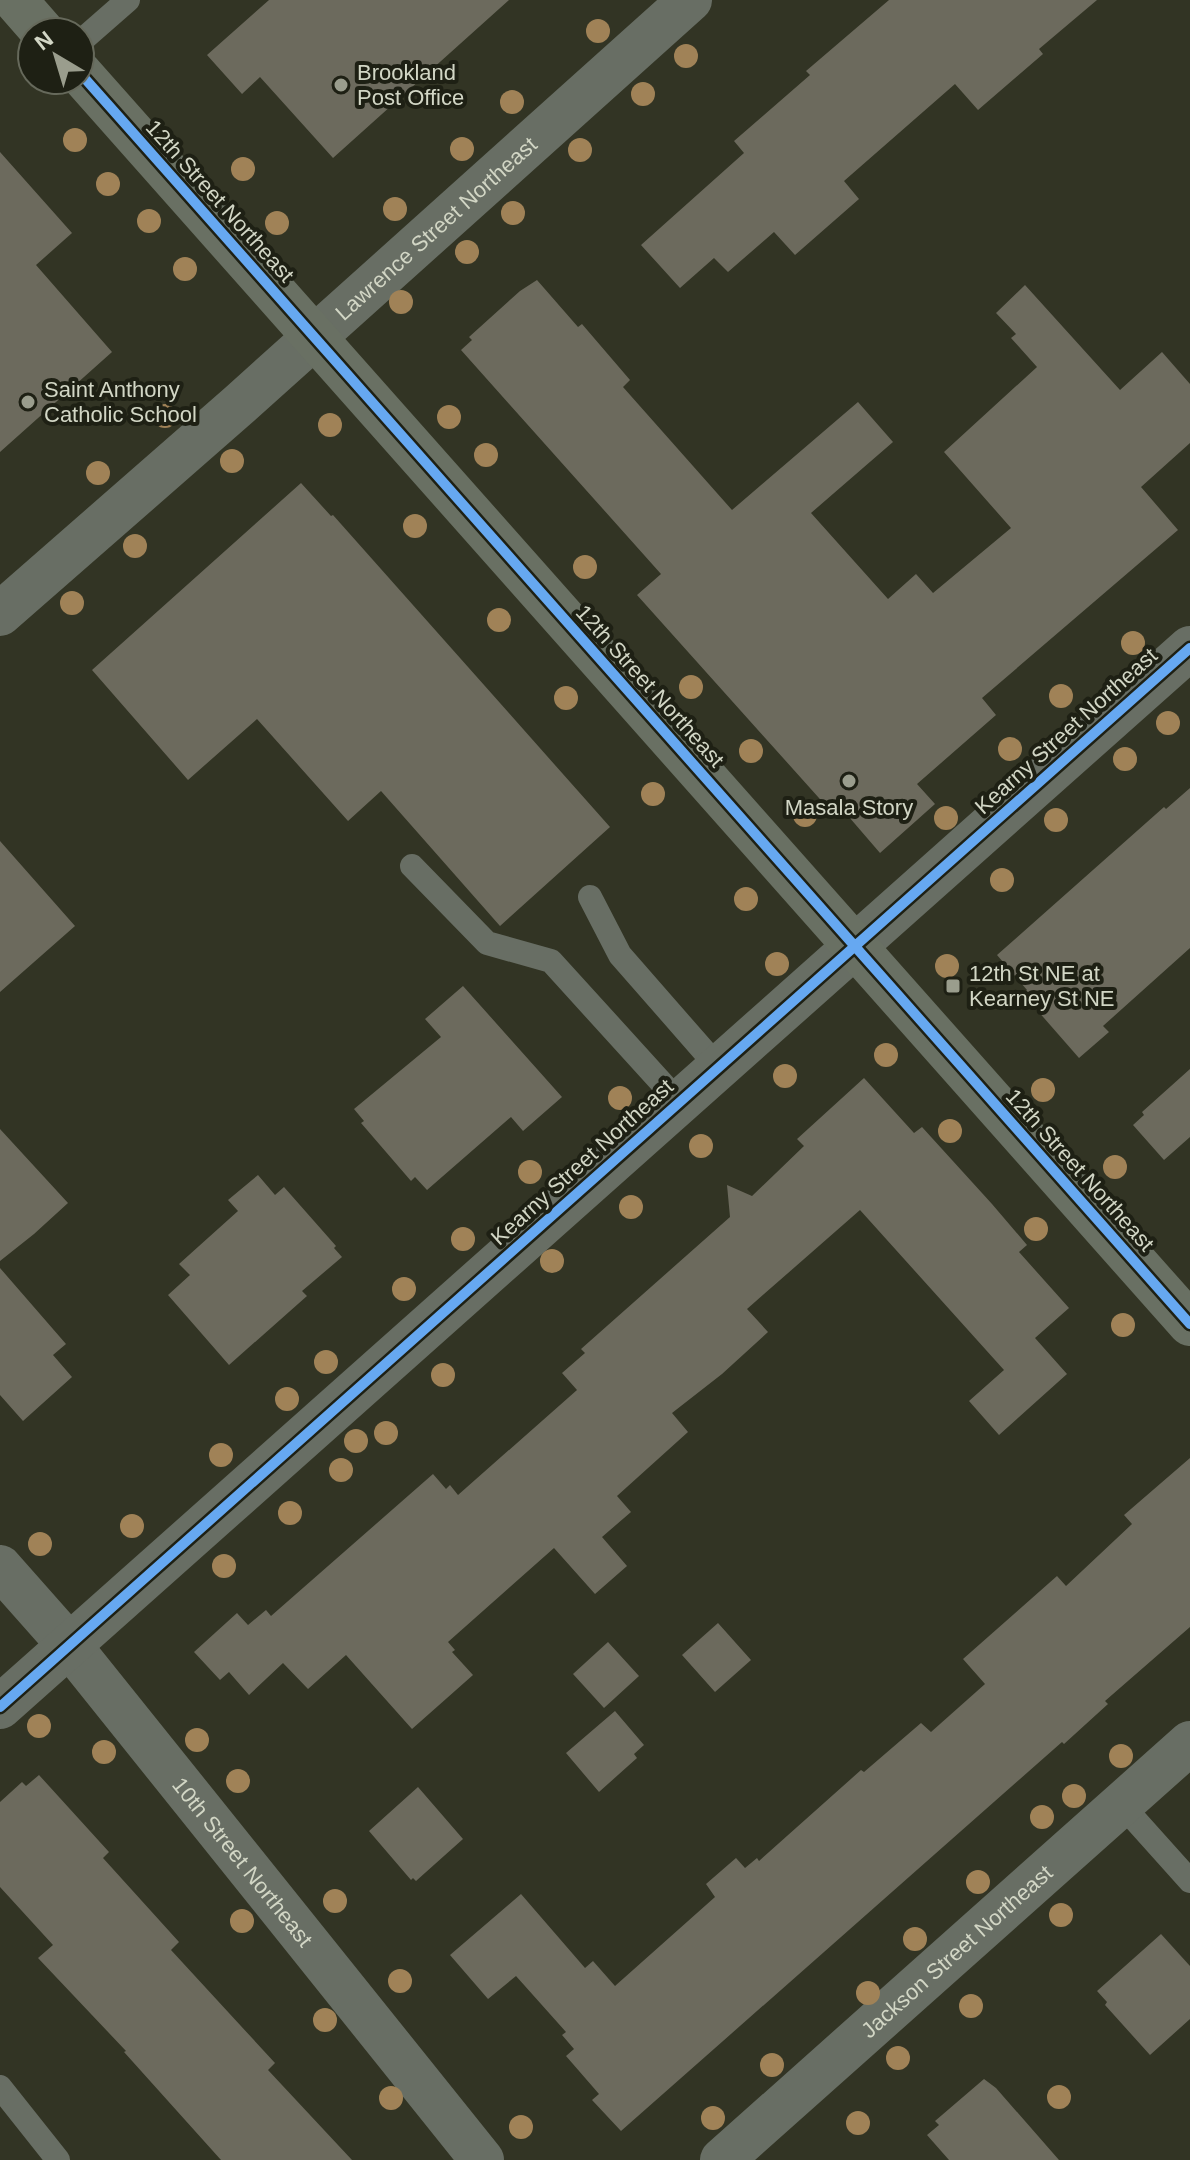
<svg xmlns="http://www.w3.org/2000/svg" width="1190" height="2160" viewBox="0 0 1190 2160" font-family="Arial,sans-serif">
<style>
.building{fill:#6c6a5d}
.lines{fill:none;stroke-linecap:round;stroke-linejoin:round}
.lane{stroke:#686e64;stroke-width:24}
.street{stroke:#686e64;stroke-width:44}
.secondary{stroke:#697063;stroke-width:44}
.cycleway-casing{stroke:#1e2014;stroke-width:15}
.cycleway{stroke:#66a8f1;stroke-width:10}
.tree{fill:#a08257}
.poi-dot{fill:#9a9d8d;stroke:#1e2014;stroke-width:3}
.labels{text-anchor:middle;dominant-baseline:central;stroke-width:8;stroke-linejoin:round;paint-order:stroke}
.poi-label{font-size:22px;fill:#d2d6c5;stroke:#1e2014;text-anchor:start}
.street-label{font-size:22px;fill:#d2d6c5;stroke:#1e2014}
</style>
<rect width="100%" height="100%" fill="#323424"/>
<path class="building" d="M269 0H509L333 158 260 77 242 94 207 55Z
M889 0H1097L1039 49 1043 54 978 110 955 84 844 181 859 199 795 255 774 232 728 272 714 258 680 288 641 245 744 153 734 141 810 75 806 71Z
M0 152 72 233 36 265 112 352 0 452Z
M537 280 578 327 582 324 630 380 623 387 732 510 858 402 893 442 811 513 888 599 916 574 933 593 1011 528 944 452 1037 367 1011 338 1016 334 996 313 1025 285 1120 390 1162 352 1190 384V443L1141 487 1178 530 982 698 996 715 917 784 935 804 880 853 849 817H836L637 595 661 574 461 350 472 340 469 337 520 291Z
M301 483 331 516 333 515 610 827 500 926 381 791 348 821 257 719 188 780 92 670Z
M1190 788V948L1103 1026 1109 1032 1079 1058 1023 994 1027 990 997 955 1164 807 1166 809Z
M0 841 75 926 0 992Z
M463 986 562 1097 523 1131 511 1117 427 1190 415 1177 411 1181 361 1123 364 1121 354 1109 441 1037 425 1019Z
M1190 1069V1137L1164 1160 1133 1125 1144 1115 1142 1112Z
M864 1078 914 1133 922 1127 992 1204 1027 1245 1019 1252 1069 1308 1035 1338 1067 1374 999 1435 969 1401 1004 1370 860 1210 747 1309 768 1332 722 1374 672 1413 688 1432 617 1496 631 1512 602 1537 627 1566 595 1594 554 1548 448 1642 455 1650 452 1652 473 1675 412 1729 346 1655 308 1689 283 1663 249 1695 229 1672 220 1680 194 1652 237 1613 248 1625 266 1610 271 1616 433 1474 446 1489 450 1485 458 1495 577 1390 562 1373 585 1353 581 1349 730 1217 727 1185 752 1196 804 1146 797 1139Z
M0 1129 68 1203 34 1234 0 1261Z
M258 1175 275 1195 284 1187 336 1246 334 1248 342 1257 302 1291 307 1296 229 1365 168 1295 190 1275 179 1264 238 1211 228 1200Z
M0 1268 66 1344 53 1355 72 1377 23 1421 0 1395Z
M1190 1458V1627L1105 1701 1108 1704 1064 1744 1062 1742 621 2131 592 2100 599 2094 566 2056 574 2049 562 2035 566 2032 516 1976 488 1999 450 1955 521 1894 585 1968 593 1961 615 1986 715 1897 706 1884 736 1858 745 1868 757 1858 759 1861 861 1770 864 1772 921 1723 931 1732 985 1684 963 1659 1057 1576 1066 1586 1132 1524 1124 1515Z
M718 1623 751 1660 715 1692 682 1655Z
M608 1642 639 1676 604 1708 573 1674Z
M615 1711 644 1745 634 1754 637 1758 599 1792 566 1753Z
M39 1775 109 1852 103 1858 179 1942 171 1950 275 2063 268 2070 352 2160H221L124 2052 126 2051 38 1958 53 1945 0 1887V1802L22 1782 26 1786Z
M418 1787 463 1839 416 1881 413 1878 411 1880 369 1831Z
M1161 1934 1190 1966V2019L1150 2055 1105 2005 1107 2002 1097 1991Z
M984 2079 996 2088 1059 2160H949L927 2135 939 2125 935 2121Z"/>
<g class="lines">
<path class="lane" d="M80 42 128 0
M412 866 487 943 551 961 680 1103
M590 897 620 955 718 1067
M1121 1804 1190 1881
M0 2087 58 2160"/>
<g class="street">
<path id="s1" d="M0 614 240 404 690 0"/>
<path id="s2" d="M0 1567 69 1645 482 2160"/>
<path d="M0 1707 1190 648"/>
<path id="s3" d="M722 2160 1190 1743"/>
</g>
<path class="secondary" d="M15 0 43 32
M80 73 1190 1324"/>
<defs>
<path id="cycleway" d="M80 73 1190 1324
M0 1707 1190 648"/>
</defs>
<use href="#cycleway" class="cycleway-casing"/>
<use href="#cycleway" class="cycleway"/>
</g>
<g class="tree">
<circle cx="598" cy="31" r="12"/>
<circle cx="686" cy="56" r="12"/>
<circle cx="643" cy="94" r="12"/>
<circle cx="512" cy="102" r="12"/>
<circle cx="75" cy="140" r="12"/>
<circle cx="462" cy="149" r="12"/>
<circle cx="580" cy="150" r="12"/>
<circle cx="243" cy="169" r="12"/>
<circle cx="108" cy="184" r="12"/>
<circle cx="395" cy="209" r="12"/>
<circle cx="513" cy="213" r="12"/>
<circle cx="149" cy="221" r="12"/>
<circle cx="277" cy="223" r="12"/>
<circle cx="467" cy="252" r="12"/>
<circle cx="185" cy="269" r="12"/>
<circle cx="401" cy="302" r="12"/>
<circle cx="165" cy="416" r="12"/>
<circle cx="449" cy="417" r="12"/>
<circle cx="330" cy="425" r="12"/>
<circle cx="486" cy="455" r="12"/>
<circle cx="232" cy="461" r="12"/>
<circle cx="98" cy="473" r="12"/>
<circle cx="415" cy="526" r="12"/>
<circle cx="135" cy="546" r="12"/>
<circle cx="585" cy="567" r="12"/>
<circle cx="72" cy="603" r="12"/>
<circle cx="499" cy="620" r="12"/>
<circle cx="1133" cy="643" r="12"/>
<circle cx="691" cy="687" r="12"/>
<circle cx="1061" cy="696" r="12"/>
<circle cx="566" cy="698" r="12"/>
<circle cx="1168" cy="723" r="12"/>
<circle cx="1010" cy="749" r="12"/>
<circle cx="751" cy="751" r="12"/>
<circle cx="1125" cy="759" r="12"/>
<circle cx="653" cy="794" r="12"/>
<circle cx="805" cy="815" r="12"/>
<circle cx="946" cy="818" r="12"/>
<circle cx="1056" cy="820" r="12"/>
<circle cx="1002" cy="880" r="12"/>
<circle cx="746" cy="899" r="12"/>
<circle cx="777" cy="964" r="12"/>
<circle cx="947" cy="966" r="12"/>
<circle cx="886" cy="1055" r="12"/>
<circle cx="785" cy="1076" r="12"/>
<circle cx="1043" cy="1090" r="12"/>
<circle cx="620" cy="1098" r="12"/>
<circle cx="950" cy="1131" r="12"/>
<circle cx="701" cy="1146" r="12"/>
<circle cx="1115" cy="1167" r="12"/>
<circle cx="530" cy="1172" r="12"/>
<circle cx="631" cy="1207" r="12"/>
<circle cx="1036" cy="1229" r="12"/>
<circle cx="463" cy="1239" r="12"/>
<circle cx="552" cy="1261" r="12"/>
<circle cx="404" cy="1289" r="12"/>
<circle cx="1123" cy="1325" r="12"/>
<circle cx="326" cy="1362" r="12"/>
<circle cx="443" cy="1375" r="12"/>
<circle cx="287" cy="1399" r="12"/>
<circle cx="386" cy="1433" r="12"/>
<circle cx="356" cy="1441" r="12"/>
<circle cx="221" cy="1455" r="12"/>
<circle cx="341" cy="1470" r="12"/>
<circle cx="290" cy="1513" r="12"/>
<circle cx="132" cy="1526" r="12"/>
<circle cx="40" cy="1544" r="12"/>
<circle cx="224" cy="1566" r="12"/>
<circle cx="39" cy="1726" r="12"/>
<circle cx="197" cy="1740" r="12"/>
<circle cx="104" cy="1752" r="12"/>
<circle cx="1121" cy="1756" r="12"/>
<circle cx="238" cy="1781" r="12"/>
<circle cx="1074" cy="1796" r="12"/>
<circle cx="1042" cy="1817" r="12"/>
<circle cx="978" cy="1882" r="12"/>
<circle cx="335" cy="1901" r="12"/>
<circle cx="1061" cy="1915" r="12"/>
<circle cx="242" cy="1921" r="12"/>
<circle cx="915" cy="1939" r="12"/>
<circle cx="400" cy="1981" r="12"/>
<circle cx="868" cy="1993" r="12"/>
<circle cx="971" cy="2006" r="12"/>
<circle cx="325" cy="2020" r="12"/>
<circle cx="898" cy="2058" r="12"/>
<circle cx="772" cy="2065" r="12"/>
<circle cx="1059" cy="2097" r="12"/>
<circle cx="391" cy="2098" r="12"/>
<circle cx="713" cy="2118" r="12"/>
<circle cx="858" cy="2123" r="12"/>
<circle cx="521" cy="2127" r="12"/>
</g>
<g class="poi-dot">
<circle cx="341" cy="85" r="8"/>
<circle cx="28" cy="402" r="8"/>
<circle cx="849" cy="781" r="8"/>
<rect x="945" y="978" width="16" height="16" rx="4"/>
</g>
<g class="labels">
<g class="poi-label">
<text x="357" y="72">Brookland<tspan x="357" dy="25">Post Office</tspan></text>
<text x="44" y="389">Saint Anthony<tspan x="44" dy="25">Catholic School</tspan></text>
<text x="849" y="807" text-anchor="middle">Masala Story</text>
<text x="969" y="973">12th St NE at<tspan x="969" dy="25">Kearney St NE</tspan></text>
</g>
<g class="street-label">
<text transform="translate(220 201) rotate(48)">12th Street Northeast</text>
<text stroke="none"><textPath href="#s1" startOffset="582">Lawrence Street Northeast</textPath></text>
<text transform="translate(650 686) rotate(48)">12th Street Northeast</text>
<text transform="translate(1066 731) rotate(-42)">Kearny Street Northeast</text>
<text transform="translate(582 1162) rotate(-42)">Kearny Street Northeast</text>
<text transform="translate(1080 1170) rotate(48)">12th Street Northeast</text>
<text stroke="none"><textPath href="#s2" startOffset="382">10th Street Northeast</textPath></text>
<text stroke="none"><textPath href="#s3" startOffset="314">Jackson Street Northeast</textPath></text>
</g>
</g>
<g transform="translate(56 56) rotate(322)"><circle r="38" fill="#1e2014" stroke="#66695b" stroke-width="2"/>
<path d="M0-6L14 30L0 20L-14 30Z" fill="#9a9d8d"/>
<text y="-12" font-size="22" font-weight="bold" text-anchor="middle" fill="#d2d6c5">N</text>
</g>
</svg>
